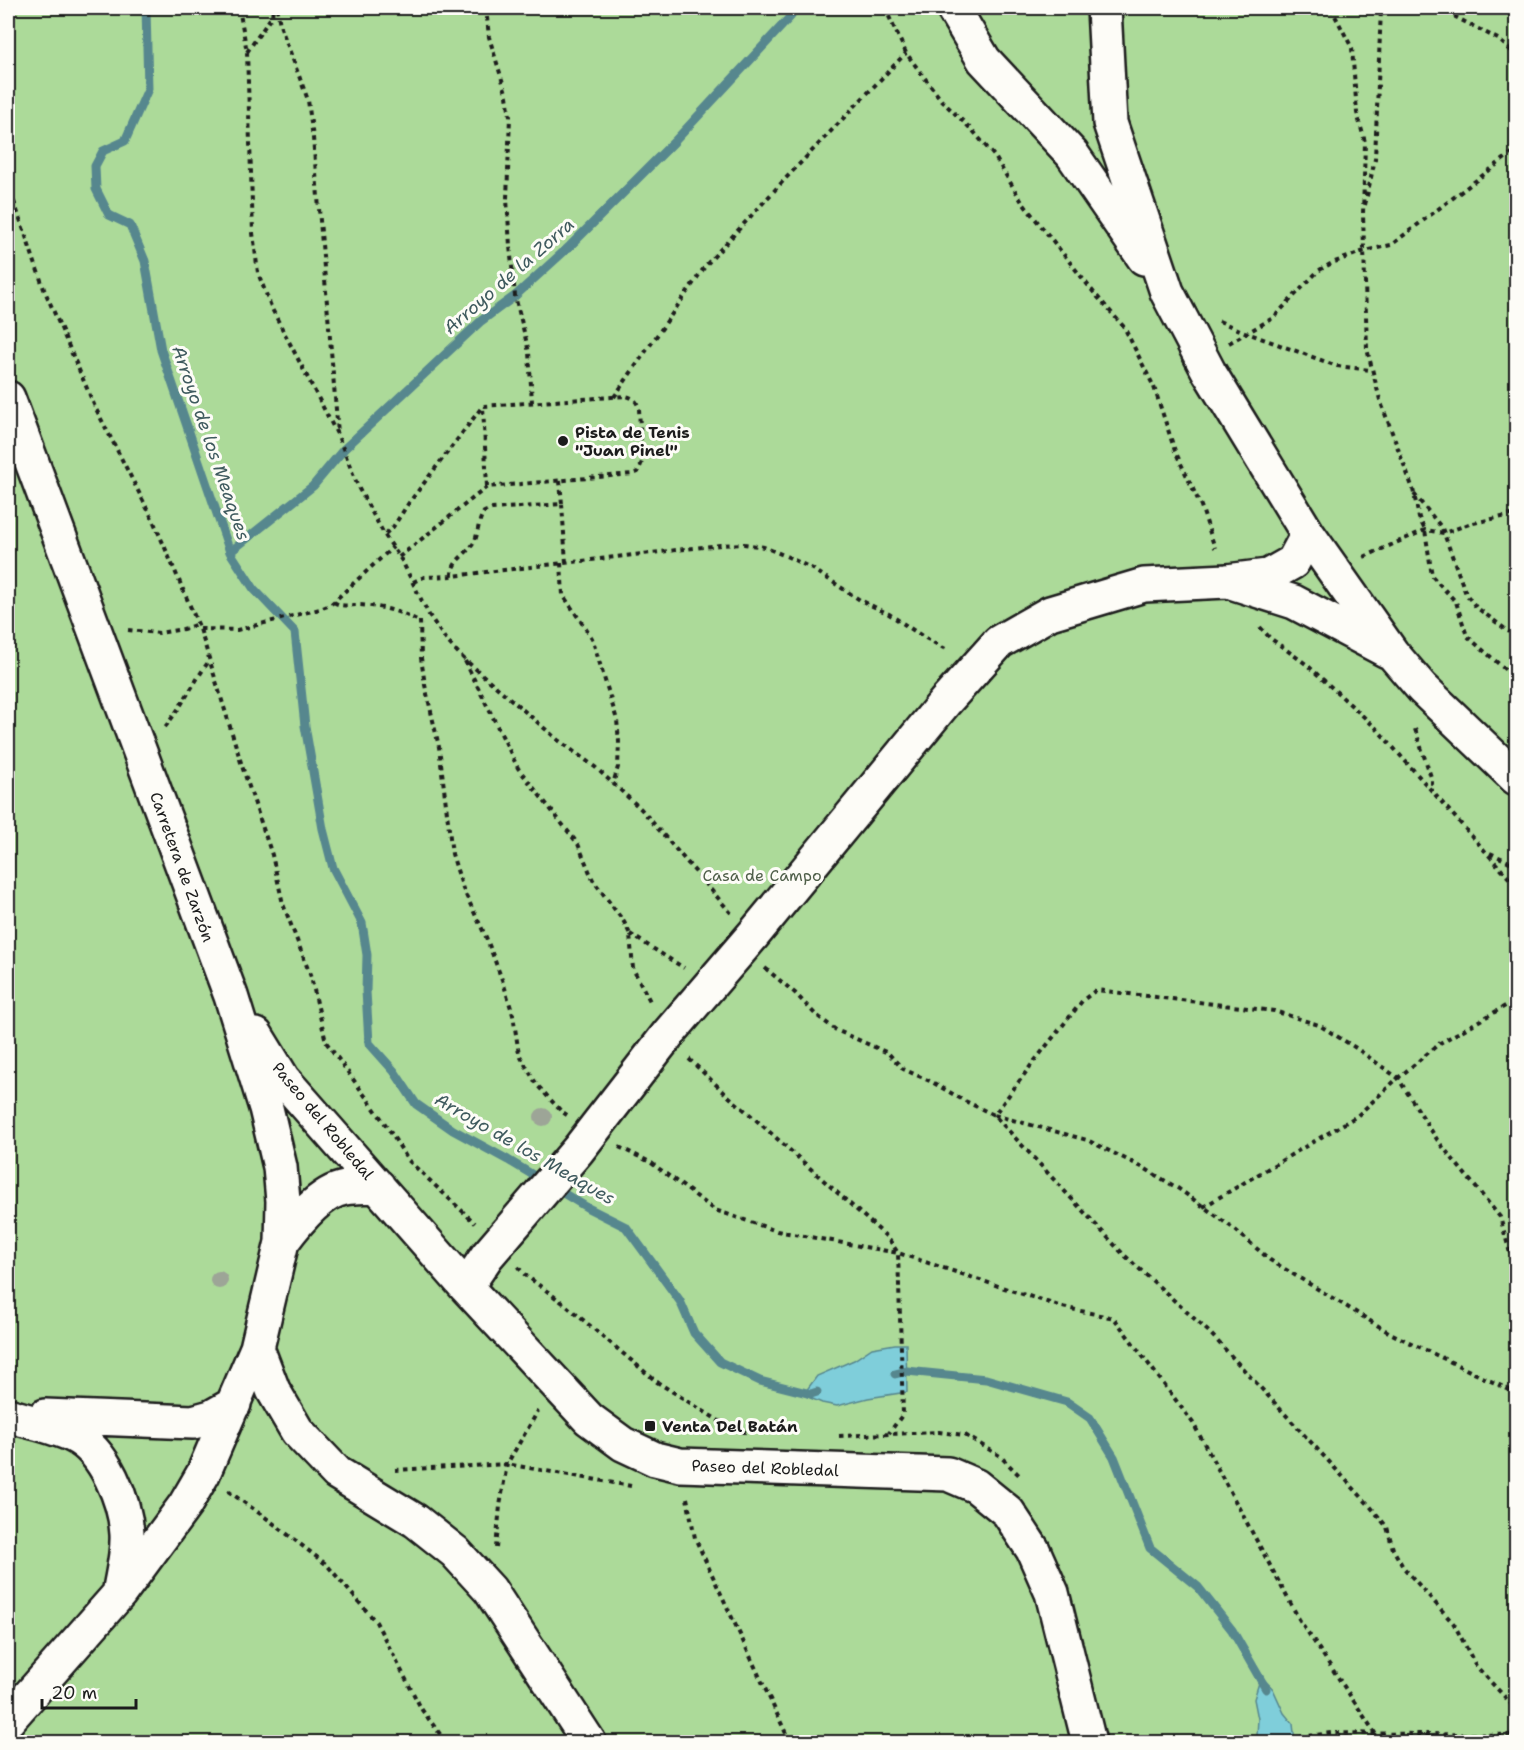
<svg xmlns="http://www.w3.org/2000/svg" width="1524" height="1750" viewBox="0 0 1524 1750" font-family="'Shantell Sans',sans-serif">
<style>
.green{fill:#acda99;stroke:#647b5a;stroke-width:1.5}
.water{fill:#7fceda;stroke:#57878e;stroke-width:1.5}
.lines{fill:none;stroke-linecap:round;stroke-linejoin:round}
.stream{stroke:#57878e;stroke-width:9}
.minor-casing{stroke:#1c1c1c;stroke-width:38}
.path{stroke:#1c1c1c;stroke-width:4;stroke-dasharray:4.5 4.5;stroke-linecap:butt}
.minor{stroke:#fdfcf7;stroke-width:33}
.tree{fill:#9da597}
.poi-dot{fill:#1c1c1c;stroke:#fdfcf7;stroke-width:2}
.labels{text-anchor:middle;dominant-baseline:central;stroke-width:6;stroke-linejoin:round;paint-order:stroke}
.poi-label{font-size:16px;font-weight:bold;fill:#1c1c1c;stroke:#fdfcf7;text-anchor:start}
.street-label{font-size:16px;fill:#1c1c1c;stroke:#fdfcf7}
.park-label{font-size:16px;fill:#4e5e48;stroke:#fdfcf7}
.water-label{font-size:18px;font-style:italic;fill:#3f5a5e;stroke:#fdfcf7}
</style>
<rect width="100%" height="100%" fill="#fdfcf7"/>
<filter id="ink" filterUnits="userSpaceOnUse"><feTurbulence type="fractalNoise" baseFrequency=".0167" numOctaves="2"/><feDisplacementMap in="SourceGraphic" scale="12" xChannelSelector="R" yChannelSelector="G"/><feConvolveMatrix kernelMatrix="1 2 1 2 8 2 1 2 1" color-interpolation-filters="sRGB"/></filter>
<g filter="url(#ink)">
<path class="green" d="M8 8H1516V1742H8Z"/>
<path class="water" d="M895 1344H906L907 1392 868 1398 837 1406 822 1403 803 1395 817 1376 854 1360 872 1348Z
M1261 1676 1273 1689 1284 1713 1293 1724 1295 1742H1258L1257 1736 1258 1719 1254 1699Z"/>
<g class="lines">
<path class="stream" d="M146 8 148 89 125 141 103 151 95 166 96 189 109 215 130 225 145 261 161 350 230 552 254 589 295 632 305 726 323 829 333 868 362 923 367 955 366 991 369 1043 394 1071 416 1104 453 1130 508 1160 588 1208 626 1227 680 1301 694 1333 720 1362 760 1381 811 1394 817 1392
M230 552 313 486 344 449 481 321 515 296 570 246 674 142 791 16 794 8
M895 1374 907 1371 986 1379 1067 1402 1090 1418 1114 1457 1150 1548 1198 1587 1232 1630 1266 1689"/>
<defs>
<path id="minor" d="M953 8 984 60 1072 154 1144 258
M1104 8 1110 123 1167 292 1209 372 1308 534 1392 653 1422 688 1516 778
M8 398 231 996 266 1108 280 1167 283 1201 282 1242 257 1348 203 1474 185 1505 120 1593 8 1720
M1234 583 1294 602 1387 651
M256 1035 283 1079 466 1287 589 1419 623 1444 655 1459 680 1465 948 1474 976 1486 1008 1512 1033 1550 1052 1593 1089 1742
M282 1242C296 1223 320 1192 345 1188 356 1186 367 1187 378 1186
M466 1287 487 1256 578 1150 668 1034 754 934 945 702 999 642 1050 613 1144 585 1227 581 1268 576 1293 562 1308 534
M257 1348 273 1390 297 1431 337 1473 416 1521 455 1552 490 1590 589 1742
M8 1415C29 1422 54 1426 74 1436 105 1451 125 1501 127 1534 128 1552 123 1572 120 1589
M45 1416 193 1422 211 1417 234 1404"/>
</defs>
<use href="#minor" class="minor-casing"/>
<path class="path" d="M239 8 247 52 253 233 258 273 272 309 338 436 359 489 384 534 402 561 429 615 446 640 463 658 558 740 595 767 641 809 731 913
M277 8 280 25 308 100 313 138 338 433
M486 8 489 37 507 96 510 116 507 199 510 246 515 296 529 352 532 402
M885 8 906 53 942 101 974 132 995 157 1022 202 1095 294 1124 327 1154 387 1175 451 1201 506 1215 548
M1331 8 1352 48 1357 113 1365 142 1363 214 1367 349 1380 400 1413 489 1419 518 1425 530 1432 576 1456 602 1467 636 1516 679
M1438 8 1498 39 1516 55
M247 52 272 16 273 8
M8 184 44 289 95 407 153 520 200 629 243 769 272 855 283 904 311 977 326 1042 384 1122 408 1160 475 1223
M1365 205 1375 159 1381 8
M1219 321 1247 333 1337 366 1371 370
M1229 343 1273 318 1318 271 1332 263 1364 251 1391 245 1516 150
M614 397 706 265 785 179 906 53
M1414 494 1442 528 1466 594 1476 607 1516 637
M562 504 566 563
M385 534 393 527 408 504 482 407
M399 557 487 487 632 474 638 472 642 462 639 409C637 401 634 398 626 396L483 406 487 487
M1364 557 1425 530 1444 533 1469 524 1516 514
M561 563 563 595 592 638 617 720 619 742 618 767 613 784
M452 576C451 561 466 555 473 544 479 535 477 522 484 512L492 509 562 504 560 481
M413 582 424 577 452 576 720 545 744 544 764 547 788 557 813 569 860 600 889 614 922 636 949 651
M334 602C340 607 349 605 358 605 381 606 399 611 419 621
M420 621 421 658 425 685 439 747 452 854 463 889 486 937 504 985 513 1015 519 1054 537 1085 561 1111 567 1115
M1260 627 1270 638 1306 664 1376 728 1516 886
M200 629 237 630 320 609 330 605 393 547
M128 630 159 633 183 629 198 624
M465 661 518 768 578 844 593 880 624 922 630 934 633 969 651 1003
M165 727C182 706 194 682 209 661
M1415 729 1432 780V791
M1490 853 1516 865
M630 934 684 968
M765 968 795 993 815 1014 836 1030 888 1053 903 1069 932 1082 965 1101 994 1115 1123 1254 1209 1332 1370 1506 1387 1527 1393 1549 1403 1567 1454 1624 1476 1666 1516 1709
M689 1059 727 1095 754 1118 888 1238 898 1253 903 1414 889 1433
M619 1147 650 1162 715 1210 777 1231 898 1253 1062 1307 1114 1318 1193 1423 1299 1619 1375 1733 1379 1742
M1203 1207 1357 1116 1398 1078 1440 1043 1516 1000
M518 1267 524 1274 563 1303 657 1382 732 1429 749 1433
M1516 1324 1510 1253 1500 1217 1438 1141 1398 1078 1356 1048 1319 1025 1274 1011 1096 990 1083 1000 1032 1064 994 1115 1087 1140 1144 1168 1179 1189 1233 1228 1270 1260 1390 1333 1516 1393
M839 1436 939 1432 965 1435 1000 1456 1021 1477
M395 1470 507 1464 631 1486
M228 1491 269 1520 327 1565 376 1622 422 1710 446 1742
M687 1498 695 1538 790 1742
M496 1548 500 1506 507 1464 538 1411
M1292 1742 1301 1737 1331 1733 1516 1735"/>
<use href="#minor" class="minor"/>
</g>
<g class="tree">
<circle cx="543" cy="1117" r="9"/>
<circle cx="219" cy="1280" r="9"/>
</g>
</g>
<g class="poi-dot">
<circle cx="563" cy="441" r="6"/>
<rect x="644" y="1420" width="12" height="12" rx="3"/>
</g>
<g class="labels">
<g class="poi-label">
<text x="575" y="432">Pista de Tenis<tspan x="575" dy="18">"Juan Pinel"</tspan></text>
<text x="662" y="1426">Venta Del Batán</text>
</g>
<g class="street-label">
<text transform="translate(182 867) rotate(70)">Carretera de Zarzón</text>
<text transform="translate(323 1121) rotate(50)">Paseo del Robledal</text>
<text transform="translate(765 1468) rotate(2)">Paseo del Robledal</text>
</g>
<g class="park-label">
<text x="762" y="875">Casa de Campo</text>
</g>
<g class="water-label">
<text transform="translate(509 276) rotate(-41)">Arroyo de la Zorra</text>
<text transform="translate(211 443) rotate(71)">Arroyo de los Meaques</text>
<text transform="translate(525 1149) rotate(30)">Arroyo de los Meaques</text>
</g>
</g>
<rect width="1524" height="1750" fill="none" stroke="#fdfcf7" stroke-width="30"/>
<rect x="15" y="15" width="1494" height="1720" fill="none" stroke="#1c1c1c" stroke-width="2" filter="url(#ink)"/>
<path d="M42 1699v9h94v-9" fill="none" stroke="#1c1c1c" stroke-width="3"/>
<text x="51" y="1699" font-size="18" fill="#1c1c1c" stroke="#fdfcf7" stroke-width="4.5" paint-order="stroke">20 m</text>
</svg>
